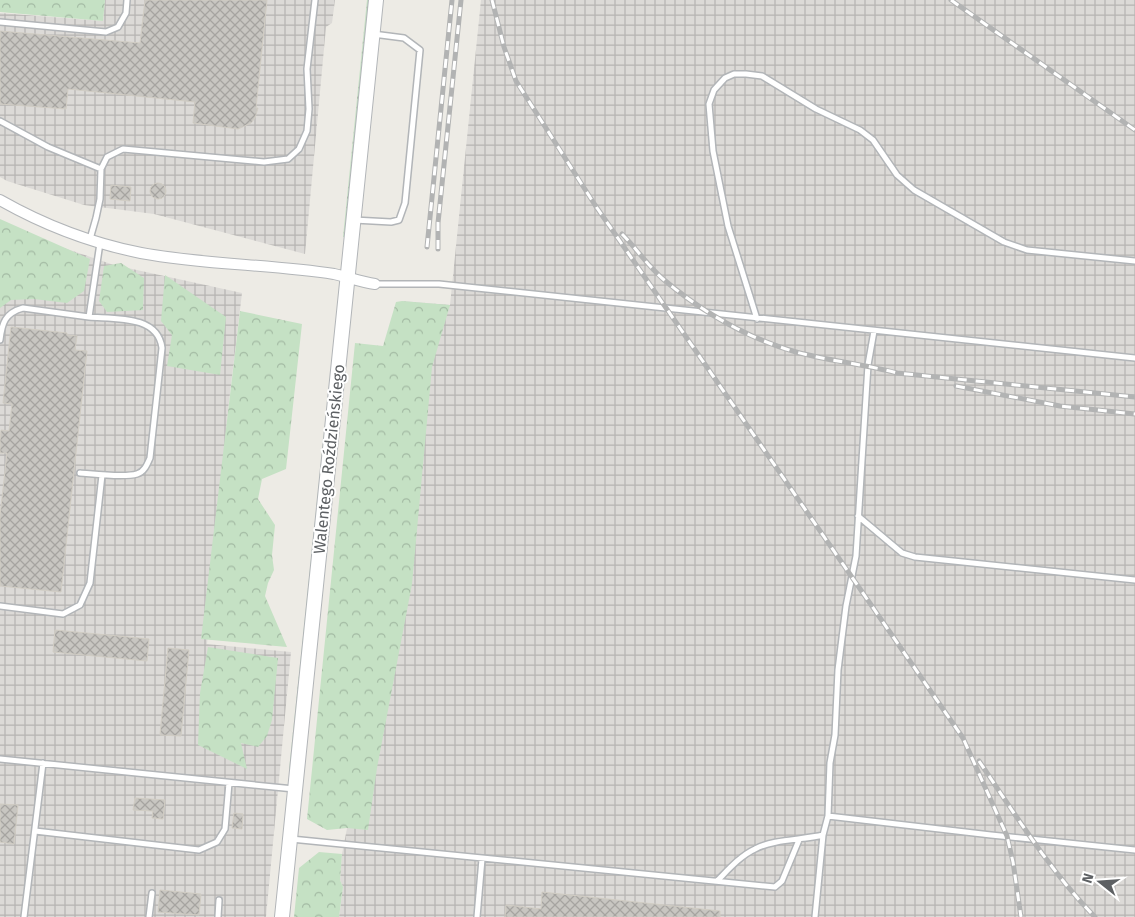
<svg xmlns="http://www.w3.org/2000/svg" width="1135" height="917" viewBox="0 0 1135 917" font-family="'Fira Sans',sans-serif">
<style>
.industrial{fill:url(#industrial-grid)}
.grass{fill:url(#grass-dots)}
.forest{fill:url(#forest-crowns)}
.building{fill:url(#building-cross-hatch);stroke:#d1cdc4}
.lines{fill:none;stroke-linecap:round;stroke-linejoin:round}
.service-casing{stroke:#b2b5b8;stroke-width:8}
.minor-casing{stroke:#b2b5b8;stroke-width:12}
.tertiary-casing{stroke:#b2b5b8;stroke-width:16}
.service{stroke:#fff;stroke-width:5}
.minor{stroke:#fff;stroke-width:10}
.tertiary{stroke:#fff;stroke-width:14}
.rail-casing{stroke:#b2b3b3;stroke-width:5}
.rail{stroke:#fff;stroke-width:3;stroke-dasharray:9;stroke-linecap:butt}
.labels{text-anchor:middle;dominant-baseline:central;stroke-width:4;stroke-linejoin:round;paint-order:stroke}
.street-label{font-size:16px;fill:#5d6063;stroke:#fff}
</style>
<defs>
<pattern id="industrial-grid" width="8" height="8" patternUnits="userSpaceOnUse" patternTransform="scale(1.25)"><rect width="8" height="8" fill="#dcdad7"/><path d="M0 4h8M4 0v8" fill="none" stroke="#b6b4b2"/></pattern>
<pattern id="grass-dots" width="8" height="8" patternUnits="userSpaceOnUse" patternTransform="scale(1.25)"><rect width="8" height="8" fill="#c5e1c4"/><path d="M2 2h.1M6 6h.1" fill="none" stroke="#a3baa3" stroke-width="1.8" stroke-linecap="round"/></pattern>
<pattern id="forest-crowns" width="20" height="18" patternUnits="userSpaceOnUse" patternTransform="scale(1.25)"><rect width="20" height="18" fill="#c5e1c4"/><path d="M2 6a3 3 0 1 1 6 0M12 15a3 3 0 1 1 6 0" fill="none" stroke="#a3baa3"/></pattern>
<pattern id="building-cross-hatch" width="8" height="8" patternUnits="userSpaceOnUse" patternTransform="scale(1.25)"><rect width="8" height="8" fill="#c8c6c1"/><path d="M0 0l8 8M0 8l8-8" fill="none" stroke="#a6a4a0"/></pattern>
</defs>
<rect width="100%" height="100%" fill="#edebe5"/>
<path class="industrial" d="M105 0H335L332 23 326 27 305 254 154 214 84 205 7 181 0 177V13L103 21Z
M481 0H1135V917H339L343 887 340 880 342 854 349 818 402 301 450 305Z
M0 220 26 235 114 265 242 293 228 410 207 644 291 652 266 917H0Z"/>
<path class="grass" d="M367 0H369L345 237H343Z
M336 327 291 766 289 770 333 348Z"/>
<path class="forest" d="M0 0H105L103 21 0 12Z
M0 219 90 259 84 291 67 303 34 299 11 300 0 308Z
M121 263 144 278 143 310 107 312 99 301 104 266Z
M165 275 226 317 220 375 167 366 172 335 161 321Z
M402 301 450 305 432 367 412 584 377 768 368 830 347 828 327 830 307 819 355 343 383 346 396 302Z
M240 311 302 324 286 469 262 479 258 499 275 525 272 555 274 570 268 583 265 596 287 647 201 639Z
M208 647 278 658 272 720 267 736 258 747 241 743 247 769 198 745 200 693Z
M319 852 342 854 340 880 343 887 339 917H294L299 868Z"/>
<path class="building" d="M145 0H267L256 108H258L255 118 251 123 238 129 193 123 195 102 68 89 66 109 0 104V31L140 43Z
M150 191a8 8 0 1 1 16 0a8 8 0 1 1-16 0Z
M111 185 131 187 130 201 110 199Z
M11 327 67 333V335L77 336 75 350 87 351 61 592 0 586V516L7 453H0V441L1 430 9 431 12 404 3 403Z
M55 630 149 639 147 661 53 652Z
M168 648 189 650 181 736 160 735Z
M135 798 165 800 163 819 152 818 153 811 133 810Z
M0 804 18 805 14 844 0 842Z
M234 813 243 814 242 829 232 828Z
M160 890 201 894 199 915 158 912Z
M542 892 720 911V917H505L506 905 541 909Z"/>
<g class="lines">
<defs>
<path id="service" d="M0 22 106 32 118 27 126 13 127 0
M0 121 48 147 101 169
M354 220 391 222 399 220 405 203 420 50 404 38 373 34
M90 239 96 218 100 199 101 169 107 157 123 149 264 162 288 159 299 149 307 131 309 109 307 69 315 0
M375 284H439L1135 358
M757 319 728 226 713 151 709 104 714 90 725 78 734 74H746L762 76 816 109 860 130 873 140 897 175 914 190 1004 242 1027 250 1135 261
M0 340C2 323 5 313 23 308L89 317 100 243
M80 473C94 474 124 478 137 474 144 472 147 465 150 458L162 348C158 315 115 319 89 317
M858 516 902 553 915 557 1135 580
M0 606 63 614 80 605 90 583 102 475
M0 759 294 789
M828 816 991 835 1135 850
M35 831 199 850 217 842 225 829 229 783
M291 839 775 887 782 881 799 840
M717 881C728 870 740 856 755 849 774 839 802 840 823 835
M24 917 43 763
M149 917 152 893
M218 917 219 900
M477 917 482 859
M815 917 823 835 828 816 830 763 835 735 838 670 846 606 856 556 868 365 874 331"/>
<path id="minor" d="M0 200C44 225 91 243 141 253 205 265 270 264 334 274 348 277 361 282 375 284"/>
<path id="tertiary" d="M282 917 376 0"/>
</defs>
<use href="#service" class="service-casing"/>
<use href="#minor" class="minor-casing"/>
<use href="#tertiary" class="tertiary-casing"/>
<use href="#service" class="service"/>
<use href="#minor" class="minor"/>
<use href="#tertiary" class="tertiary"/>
<defs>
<path id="rail" d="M492 0 504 47 516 81 595 205 963 738 1007 836 1013 862 1021 917
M951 0 1135 130
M622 234C636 248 648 266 663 279 702 312 747 338 796 352 829 361 864 364 897 373L1135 397
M427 247 452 0
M438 249V223L461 0
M956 386 1060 406 1135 414
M979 761C1015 814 1050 871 1095 917"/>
</defs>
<use href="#rail" class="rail-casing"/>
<use href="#rail" class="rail"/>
</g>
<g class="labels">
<g class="street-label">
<text transform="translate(329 459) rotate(-84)">Walentego Roździeńskiego</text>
</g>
</g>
<g transform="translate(1100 882) rotate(287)" stroke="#ffffff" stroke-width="4" paint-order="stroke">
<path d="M0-4L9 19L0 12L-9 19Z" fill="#5d6063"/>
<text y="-8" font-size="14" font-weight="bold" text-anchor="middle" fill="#5d6063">N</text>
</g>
</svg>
